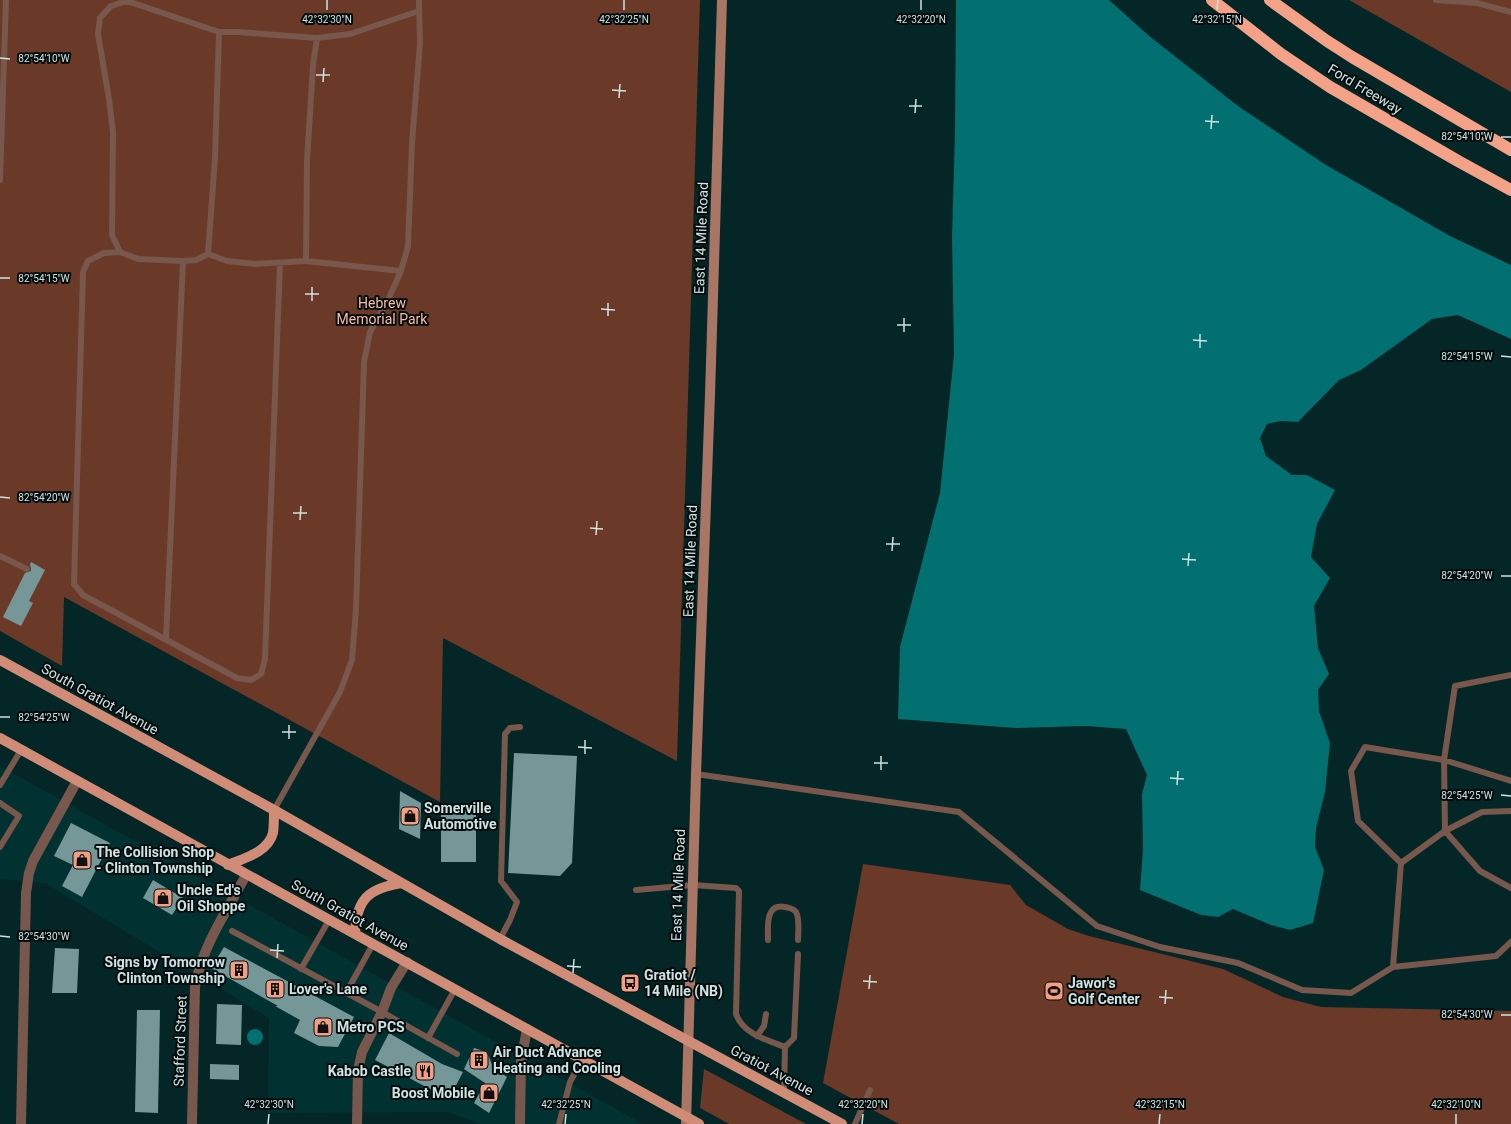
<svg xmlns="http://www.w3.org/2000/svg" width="1511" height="1124" viewBox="0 0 1511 1124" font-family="Roboto,sans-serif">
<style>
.built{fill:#013131}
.green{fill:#6a3928}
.water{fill:#026f70}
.building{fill:#759797}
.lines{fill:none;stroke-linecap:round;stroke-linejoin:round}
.lane{stroke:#78574c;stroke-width:6}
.street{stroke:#78574c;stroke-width:10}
.secondary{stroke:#a97564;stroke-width:10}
.primary{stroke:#d08c76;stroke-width:10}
.highway{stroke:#f3a287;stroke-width:12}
.ticks{fill:none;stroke:#d0e2e1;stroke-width:1.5}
.labels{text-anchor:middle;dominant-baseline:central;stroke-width:4;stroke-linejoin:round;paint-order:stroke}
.street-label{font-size:14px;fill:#d0e2e1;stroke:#020c0c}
.park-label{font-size:14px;fill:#fbbba6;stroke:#020c0c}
.poi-label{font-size:14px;font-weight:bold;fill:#d0e2e1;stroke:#020c0c;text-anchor:start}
.ticks-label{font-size:10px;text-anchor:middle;fill:#d0e2e1;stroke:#020c0c;stroke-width:4;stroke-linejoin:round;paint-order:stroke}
</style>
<rect width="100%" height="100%" fill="#052626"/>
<path class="built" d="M0 766 643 1124H480L448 1112 268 1113 269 1018 45 883 0 879Z"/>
<path class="green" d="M0 0H700L677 761 443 638 440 802 64 597 62 666 0 631Z
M1349 0H1511V92Z
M863 864 1010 885 1026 905 1068 929 1089 936 1223 969 1283 997 1321 1007 1511 1011V1124H899L823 1083Z
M704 1069 806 1124H729L700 1108Z"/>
<path class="water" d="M956 0H1109L1148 35 1238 106 1326 165 1450 236 1511 265V339L1458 315 1432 319 1361 370 1339 380 1298 422 1281 421 1267 424 1260 438 1266 456 1292 475H1307L1335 490 1317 524 1311 557 1330 578 1314 606 1318 648 1329 674 1318 690 1319 711 1330 743 1325 792 1316 828 1315 847 1324 870 1313 923 1290 930 1271 925 1233 909 1218 917 1201 915 1140 890 1143 849 1142 794 1147 775 1126 729 1086 726 1015 728 898 719 900 647 940 493 954 354 952 237 955 131Z
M247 1037a8 8 0 1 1 16 0a8 8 0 1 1-16 0Z"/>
<path class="building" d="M31 562 45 570 29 601 33 603 21 626 3 617 25 573 31 571V568L30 565Z
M514 753 577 756 572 863 560 876 508 873Z
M400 791 421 803 420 839 399 829Z
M441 807H476V862H441Z
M71 823 110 843 82 897 62 886 73 865 54 856Z
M153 880 183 898 172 915 143 898Z
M224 947 354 1017 338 1047 319 1046 294 1033 300 1020 275 1006H278L211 968Z
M55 948 79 949 77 993H52Z
M217 1004 242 1005 241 1045 216 1044Z
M137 1010H160L158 1113 135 1112Z
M389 1033 442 1064 463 1072 449 1099 375 1060Z
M474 1048 487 1052 493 1067 507 1077 489 1113 474 1103 485 1083 464 1069Z
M210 1064 239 1065V1080L210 1079Z"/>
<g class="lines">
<path class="lane" d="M1436 0 1477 3 1511 12
M0 180 6 0
M120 252 104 253 88 261 83 272 74 584 83 595 237 678 251 680 261 674 265 659 280 263
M208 254 215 158 219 32
M306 261 307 161 313 65 317 38
M401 271 306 261 255 264 227 261 208 254 196 260 183 261 138 259 120 252 112 235 113 132 109 99 98 34 100 18 111 6 127 1 219 32H238L317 38 350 34 419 11
M0 556 27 569
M166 639 183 261
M1511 675 1455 686 1444 760 1511 781
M696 774 959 812 1097 926 1160 947 1238 963 1302 990 1351 993 1393 967 1401 863 1358 821 1351 771 1365 747 1444 760 1445 831 1401 863
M0 785 21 750
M0 803 19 816 0 847
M274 810 340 692 352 660 356 609 364 362 370 332 388 300 401 271 408 246 412 143 420 43 419 0
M1511 811 1482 812 1445 831 1480 871 1511 888
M636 890 693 885 736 888 739 891 736 1014C743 1034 767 1040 785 1047L784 1092
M232 931 382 1012 457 1054
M500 939 510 920 517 902 501 881 505 734 510 728 520 727
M768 940C768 927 765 903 785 907 789 908 793 908 796 912 800 919 798 932 798 940
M1393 967 1496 956 1511 942
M301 969 329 920
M346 993 373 944
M757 1036 764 1026 766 1014
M428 1038 455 989
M785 1047 794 1038 798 954
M559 1124 570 1082 582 1060
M855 1124 870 1090"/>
<path class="street" d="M21 1124 26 893 29 873 33 861 77 781
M192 1124 195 987C202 946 227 911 246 875
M357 1124 358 1070 362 1052 382 1012 391 988 407 962
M520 1124 521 1061 527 1029"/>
<path class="secondary" d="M686 1124 696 774 710 395 722 0"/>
<path class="primary" d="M0 660 274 810 500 939 842 1124
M0 738 699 1124
M228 865C245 858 268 852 273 833 274 826 274 817 274 810
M355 934C356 899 369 888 402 883"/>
<path class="highway" d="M1212 0 1281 54 1330 87 1458 161 1511 190
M1270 0 1327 41 1352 57 1511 150"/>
</g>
<path class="ticks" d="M327 10V0M624 10V0M921 10V0M1217 10 1218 0M0 58 10 59M316 75H330M323 82 324 68M612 90 626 91M619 98 620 84M909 106H922M915 113 916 99M1205 121 1219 122M1211 129 1212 115M1501 137H1511M0 278H10M305 294H319M312 301V287M601 309 615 310M608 316V303M897 325H911M904 332V318M1193 340 1207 341M1200 348V334M1501 356 1511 357M0 497 10 498M293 513H307M300 520 301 506M590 528 603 529M596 535 597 521M886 544H900M892 551 893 537M1182 559 1196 560M1188 566 1189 553M1501 576H1511M0 717H10M282 732H296M289 739V725M578 747 592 748M585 754V740M874 763H888M881 770V756M1170 778 1184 779M1177 785 1178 771M1501 795 1511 796M0 936 10 937M270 950 284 951M277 958 278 944M567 966 581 967M573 973 574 959M863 981 877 982M869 989 870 975M1159 997 1173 998M1165 1004 1166 990M1501 1015H1511M268 1124 269 1114M565 1124 566 1114M862 1124 863 1114M1159 1124 1160 1114M1456 1124V1114"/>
<defs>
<symbol id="shop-square" viewBox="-11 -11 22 22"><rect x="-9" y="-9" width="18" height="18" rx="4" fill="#f39f83" stroke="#020c0c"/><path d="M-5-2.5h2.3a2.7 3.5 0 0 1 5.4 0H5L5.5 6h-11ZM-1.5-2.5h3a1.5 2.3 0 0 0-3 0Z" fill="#111"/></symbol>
<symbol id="building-square" viewBox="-11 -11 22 22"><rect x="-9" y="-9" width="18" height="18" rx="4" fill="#f39f83" stroke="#020c0c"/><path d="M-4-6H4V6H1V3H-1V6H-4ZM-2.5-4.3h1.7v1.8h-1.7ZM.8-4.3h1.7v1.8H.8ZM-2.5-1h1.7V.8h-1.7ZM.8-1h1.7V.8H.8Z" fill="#111"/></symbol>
<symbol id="bus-square" viewBox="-11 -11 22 22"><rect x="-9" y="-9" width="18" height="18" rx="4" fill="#f39f83" stroke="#020c0c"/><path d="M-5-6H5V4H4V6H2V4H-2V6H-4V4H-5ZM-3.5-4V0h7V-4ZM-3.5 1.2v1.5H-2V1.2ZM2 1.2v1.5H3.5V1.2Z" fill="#111"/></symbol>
<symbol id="stadium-square" viewBox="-11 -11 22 22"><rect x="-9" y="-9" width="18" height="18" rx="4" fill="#f39f83" stroke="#020c0c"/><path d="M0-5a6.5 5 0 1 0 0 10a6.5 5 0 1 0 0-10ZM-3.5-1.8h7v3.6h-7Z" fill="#111"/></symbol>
<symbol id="restaurant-square" viewBox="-11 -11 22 22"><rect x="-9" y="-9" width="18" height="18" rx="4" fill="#f39f83" stroke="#020c0c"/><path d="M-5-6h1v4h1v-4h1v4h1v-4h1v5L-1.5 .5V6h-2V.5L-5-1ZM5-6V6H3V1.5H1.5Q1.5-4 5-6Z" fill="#111"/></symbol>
</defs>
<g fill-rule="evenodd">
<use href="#shop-square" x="399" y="805" width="22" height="22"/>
<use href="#shop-square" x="71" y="849" width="22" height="22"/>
<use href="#shop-square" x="152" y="887" width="22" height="22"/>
<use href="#building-square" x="228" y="959" width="22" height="22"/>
<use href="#bus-square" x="619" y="972" width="22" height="22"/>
<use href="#building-square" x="264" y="978" width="22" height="22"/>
<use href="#stadium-square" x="1043" y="980" width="22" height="22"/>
<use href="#shop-square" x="312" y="1016" width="22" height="22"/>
<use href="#building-square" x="468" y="1049" width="22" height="22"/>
<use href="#restaurant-square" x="414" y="1060" width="22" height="22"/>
<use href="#shop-square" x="478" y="1082" width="22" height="22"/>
</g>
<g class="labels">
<g class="street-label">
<text transform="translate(1365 89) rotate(31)">Ford Freeway</text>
<text transform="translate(701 238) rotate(-88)">East 14 Mile Road</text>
<text transform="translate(690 561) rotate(-88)">East 14 Mile Road</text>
<text transform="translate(100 699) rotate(29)">South Gratiot Avenue</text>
<text transform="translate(678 885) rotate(-88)">East 14 Mile Road</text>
<text transform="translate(350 915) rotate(29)">South Gratiot Avenue</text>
<text transform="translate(180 1041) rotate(-88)">Stafford Street</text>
<text transform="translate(772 1070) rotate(28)">Gratiot Avenue</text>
</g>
<g class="park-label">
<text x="382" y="303">Hebrew<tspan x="382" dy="16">Memorial Park</tspan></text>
</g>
<g class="poi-label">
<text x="424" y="808">Somerville<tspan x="424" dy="16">Automotive</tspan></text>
<text x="96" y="852">The Collision Shop<tspan x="96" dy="16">- Clinton Township</tspan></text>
<text x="177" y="890">Uncle Ed's<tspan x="177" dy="16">Oil Shoppe</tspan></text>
<text x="225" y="962" text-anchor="end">Signs by Tomorrow<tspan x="225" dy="16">Clinton Township</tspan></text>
<text x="644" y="975">Gratiot /<tspan x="644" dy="16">14 Mile (NB)</tspan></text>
<text x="1068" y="983">Jawor's<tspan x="1068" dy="16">Golf Center</tspan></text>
<text x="289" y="989">Lover's Lane</text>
<text x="337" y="1027">Metro PCS</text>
<text x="493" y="1052">Air Duct Advance<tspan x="493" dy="16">Heating and Cooling</tspan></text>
<text x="411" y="1071" text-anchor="end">Kabob Castle</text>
<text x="475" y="1093" text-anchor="end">Boost Mobile</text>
</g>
</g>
<g class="ticks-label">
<text x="327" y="23">42°32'30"N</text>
<text x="624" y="23">42°32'25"N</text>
<text x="921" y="23">42°32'20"N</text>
<text x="1217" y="23">42°32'15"N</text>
<text x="44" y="62">82°54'10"W</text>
<text x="1467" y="140">82°54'10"W</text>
<text x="44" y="282">82°54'15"W</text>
<text x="1467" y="360">82°54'15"W</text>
<text x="44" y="501">82°54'20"W</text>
<text x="1467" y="579">82°54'20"W</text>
<text x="44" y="721">82°54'25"W</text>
<text x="1467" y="799">82°54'25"W</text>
<text x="44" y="940">82°54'30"W</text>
<text x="1467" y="1018">82°54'30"W</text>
<text x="269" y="1108">42°32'30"N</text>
<text x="566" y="1108">42°32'25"N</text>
<text x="863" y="1108">42°32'20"N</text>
<text x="1160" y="1108">42°32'15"N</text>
<text x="1456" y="1108">42°32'10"N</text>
</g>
</svg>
